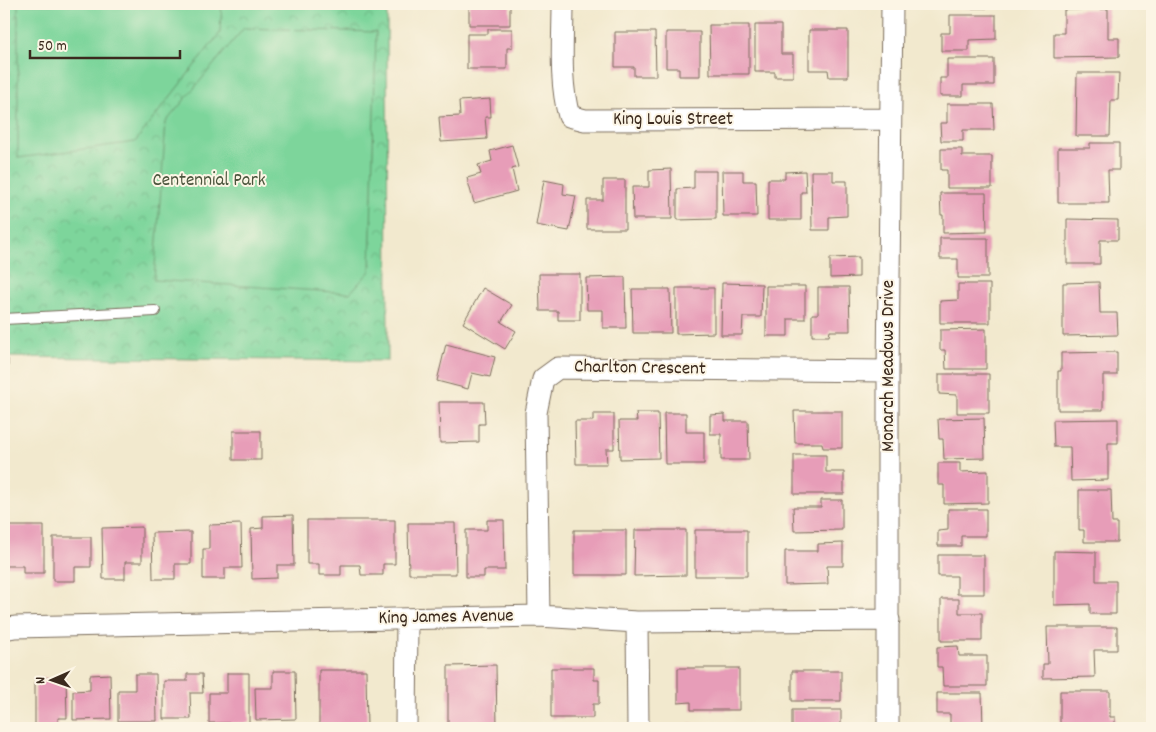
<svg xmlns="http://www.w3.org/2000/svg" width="1156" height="732" viewBox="0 0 1156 732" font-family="Dekko,sans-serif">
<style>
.park{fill:url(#park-crowns);stroke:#5c805c}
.pitch{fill:#7dd59b;stroke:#5c805c}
.building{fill:#e79db8}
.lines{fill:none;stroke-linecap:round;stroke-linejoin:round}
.service-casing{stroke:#7b6d5c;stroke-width:12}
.minor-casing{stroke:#7b6d5c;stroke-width:23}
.service{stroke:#fff;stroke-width:10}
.minor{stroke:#fff;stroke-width:21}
.labels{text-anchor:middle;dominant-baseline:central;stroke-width:4;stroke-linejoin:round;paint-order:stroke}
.street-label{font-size:19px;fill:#3b2a1e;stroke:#fcf5e5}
.park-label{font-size:19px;fill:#4c553d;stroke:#fcf5e5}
</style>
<defs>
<pattern id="park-crowns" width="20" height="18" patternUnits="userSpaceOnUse" patternTransform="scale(1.25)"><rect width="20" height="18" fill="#7dd59b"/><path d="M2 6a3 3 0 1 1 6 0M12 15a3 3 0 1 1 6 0" fill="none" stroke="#6db785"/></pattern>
</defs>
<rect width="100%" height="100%" fill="#fcf5e5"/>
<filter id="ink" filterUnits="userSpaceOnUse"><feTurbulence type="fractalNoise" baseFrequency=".02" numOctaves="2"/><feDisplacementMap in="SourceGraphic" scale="10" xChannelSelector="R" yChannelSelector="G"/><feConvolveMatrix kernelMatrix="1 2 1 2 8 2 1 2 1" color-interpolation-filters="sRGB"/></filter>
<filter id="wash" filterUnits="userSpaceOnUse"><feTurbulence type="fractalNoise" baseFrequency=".0096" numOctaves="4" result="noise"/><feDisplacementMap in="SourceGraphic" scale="20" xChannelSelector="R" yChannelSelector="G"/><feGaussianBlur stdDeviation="1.12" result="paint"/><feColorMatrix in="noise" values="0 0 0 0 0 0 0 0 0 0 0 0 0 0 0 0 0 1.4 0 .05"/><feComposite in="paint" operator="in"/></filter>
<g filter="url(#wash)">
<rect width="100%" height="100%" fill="#f2e9ce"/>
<path class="park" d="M4 4H387L388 361 4 357Z"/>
<path class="pitch" d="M18 4H222L220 33 135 142 18 158Z
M244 28 376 32 370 271 350 293 154 280 166 122Z"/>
<g id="blocks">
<path class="building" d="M469 4H510V25H469Z
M951 4H990V8H951Z
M1108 9V38H1119V57L1054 58V33H1064V10Z
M950 15H996V39L969 40V51H941V33H950Z
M709 25H749V74H710Z
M755 25H781V54H793V77H775V72H755Z
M488 29H512V48H507V69H467V34H488Z
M809 30H848V77H829L828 70H809Z
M615 32H655L656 76H634V67H615Z
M666 32H700V76H679V68H666Z
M947 59H994V85H963V96H940V78H947Z
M1077 73H1119L1118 100H1111L1110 136H1076Z
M490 99 491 117H485L487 139 441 142 439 117 460 116 459 101Z
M947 104H993L994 130H963V141H941L940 123H947Z
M1090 143H1119V170H1108L1109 203H1058V148H1090Z
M512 145 518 167 512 169 517 191 474 203 467 178 481 174 478 165 492 161 490 151Z
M941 149H962V156H992V188H947V170H941Z
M671 169 672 219H633L632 187H649V170Z
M694 171H716V219L677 220V189L694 188Z
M722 171H743V181H756L757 216H723Z
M805 171 806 192H801V220H768V179H785V172Z
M811 171H833V181H847V216L829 217V230H812Z
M544 180 564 184 563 194 576 196 569 231 536 225Z
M603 180H625V229H587V200H603Z
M940 193H986L987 232 943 233V215H941Z
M1067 219 1118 220V240H1100V264H1067Z
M940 238H988V278H958V259H940Z
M859 257V277L830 278V258Z
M539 274H580V320H558V311H540Z
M625 277 626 328H603V310H587L586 278Z
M1099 282 1100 313H1117L1118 335 1063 336V283Z
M722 283 762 284 761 317H743L742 335H721Z
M958 284H990V323H940V301L958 300Z
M766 286H805V319H788V336H766Z
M818 287H849L850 331H830L829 336H812V314H818Z
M483 288 512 305 501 322 516 331 505 349 463 323Z
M676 288H714V333L676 334Z
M632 289H670L671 333H633Z
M986 329V369H946L945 350H940V330Z
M446 344 495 357 490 377 472 373 468 389 437 381Z
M1117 352V375H1103V410H1058V371H1061V353Z
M4 359H8V403H4Z
M939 374H989V413H957V395L939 394Z
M439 402H484L485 424H479V442L440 443Z
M794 411H842V448H823L822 443H795Z
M636 413H658L659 458 620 459 619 421H637Z
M664 413H686V432H704V464H665Z
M593 414H614V449H606L607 464H576L575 421H593Z
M725 414V421H748L749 460H721V434H710V415Z
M984 418 985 458 944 459 943 439H939L938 419Z
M1118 419V443H1108V480L1071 481 1070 447H1054L1053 420Z
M233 431H261V460H233Z
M794 455H826V472H844V494H794Z
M938 463H960V472L988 471V503L944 504V485H938Z
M1079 490H1111L1112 523H1117V542H1084V530H1079Z
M821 500H842V530L794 531 793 507H821Z
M948 509H986V536H961V546H938V531L948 530Z
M293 515 294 565H277V578L252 579 251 529 263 528V516Z
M307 520H395V564H383V575H361L360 565H341V575H319V564H307Z
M487 520H504L505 570H484V577H466V530H487Z
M408 523H455L456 574H409Z
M241 524 242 568H225V579H203V549H209V525Z
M4 526H44V573H23V566H4Z
M142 527V562H125V579H103L102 528Z
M574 530H626V575H574Z
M635 530H686V575L634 576Z
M695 530H747V576H695Z
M191 532V564H175V579H153L152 533Z
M53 537H91V567H75V581H53Z
M843 543V566H827L828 584 785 585V551H818V544Z
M1054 551 1096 552V581H1116V614H1090V604L1054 605Z
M938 555H984V594H957V576H938Z
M941 599H959V613H982V641H941Z
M1047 627H1117V650H1094L1095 677 1043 678V664H1048Z
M958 646 959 656H987V686H943L942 667H937V647Z
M496 665 497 728H448V666Z
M551 668H594V680H599V704H593V718H551Z
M678 668H739V710H691V702L678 703Z
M319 670H366L367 728H319Z
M273 671H295L296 719 256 720 255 688H273Z
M792 671H841V701H792Z
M227 673H249V723H209V693H227Z
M110 674 111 719 73 720V691L90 690V675Z
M135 674H156L157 721H118V690H135Z
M187 674H202L203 693H190L191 719H164V681H187Z
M35 678H66L67 718H58V728H35Z
M1060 691H1110V717H1115V728H1060Z
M937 693H982L983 728H950V714H937Z
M792 710H841V728H792Z
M688 724H733V728H688Z"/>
</g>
</g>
<g filter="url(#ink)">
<use href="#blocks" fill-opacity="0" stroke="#7b6d5c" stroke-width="1"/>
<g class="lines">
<defs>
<path id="service" d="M4 319 155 311"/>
<path id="minor" d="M563 4C563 41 559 80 569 116L585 120 890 119
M539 616 536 413 543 379 558 368 888 371
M637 622 638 728
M4 629 15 627 539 616 637 622 889 620
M406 728 407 619
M888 728V371L892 4"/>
</defs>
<use href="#service" class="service-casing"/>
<use href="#minor" class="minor-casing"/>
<use href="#service" class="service"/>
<use href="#minor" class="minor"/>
</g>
</g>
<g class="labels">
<g class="street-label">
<text x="673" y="120">King Louis Street</text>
<text transform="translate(889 366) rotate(-90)">Monarch Meadows Drive</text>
<text transform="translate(640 369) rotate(1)">Charlton Crescent</text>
<text transform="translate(446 618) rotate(-1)">King James Avenue</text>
</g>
<g class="park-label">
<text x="209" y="181">Centennial Park</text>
</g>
</g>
<rect width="1156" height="732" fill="none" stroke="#fcf5e5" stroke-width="20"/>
<g transform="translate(52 680) rotate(268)" stroke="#fcf5e5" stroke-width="4" paint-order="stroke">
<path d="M0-4L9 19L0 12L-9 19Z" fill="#3b2a1e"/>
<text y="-8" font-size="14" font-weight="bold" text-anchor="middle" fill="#3b2a1e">N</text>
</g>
<path d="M30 50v8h150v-8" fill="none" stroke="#3b2a1e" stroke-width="2.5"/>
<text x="38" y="50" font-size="15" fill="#3b2a1e" stroke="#fcf5e5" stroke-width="4" paint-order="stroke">50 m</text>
</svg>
